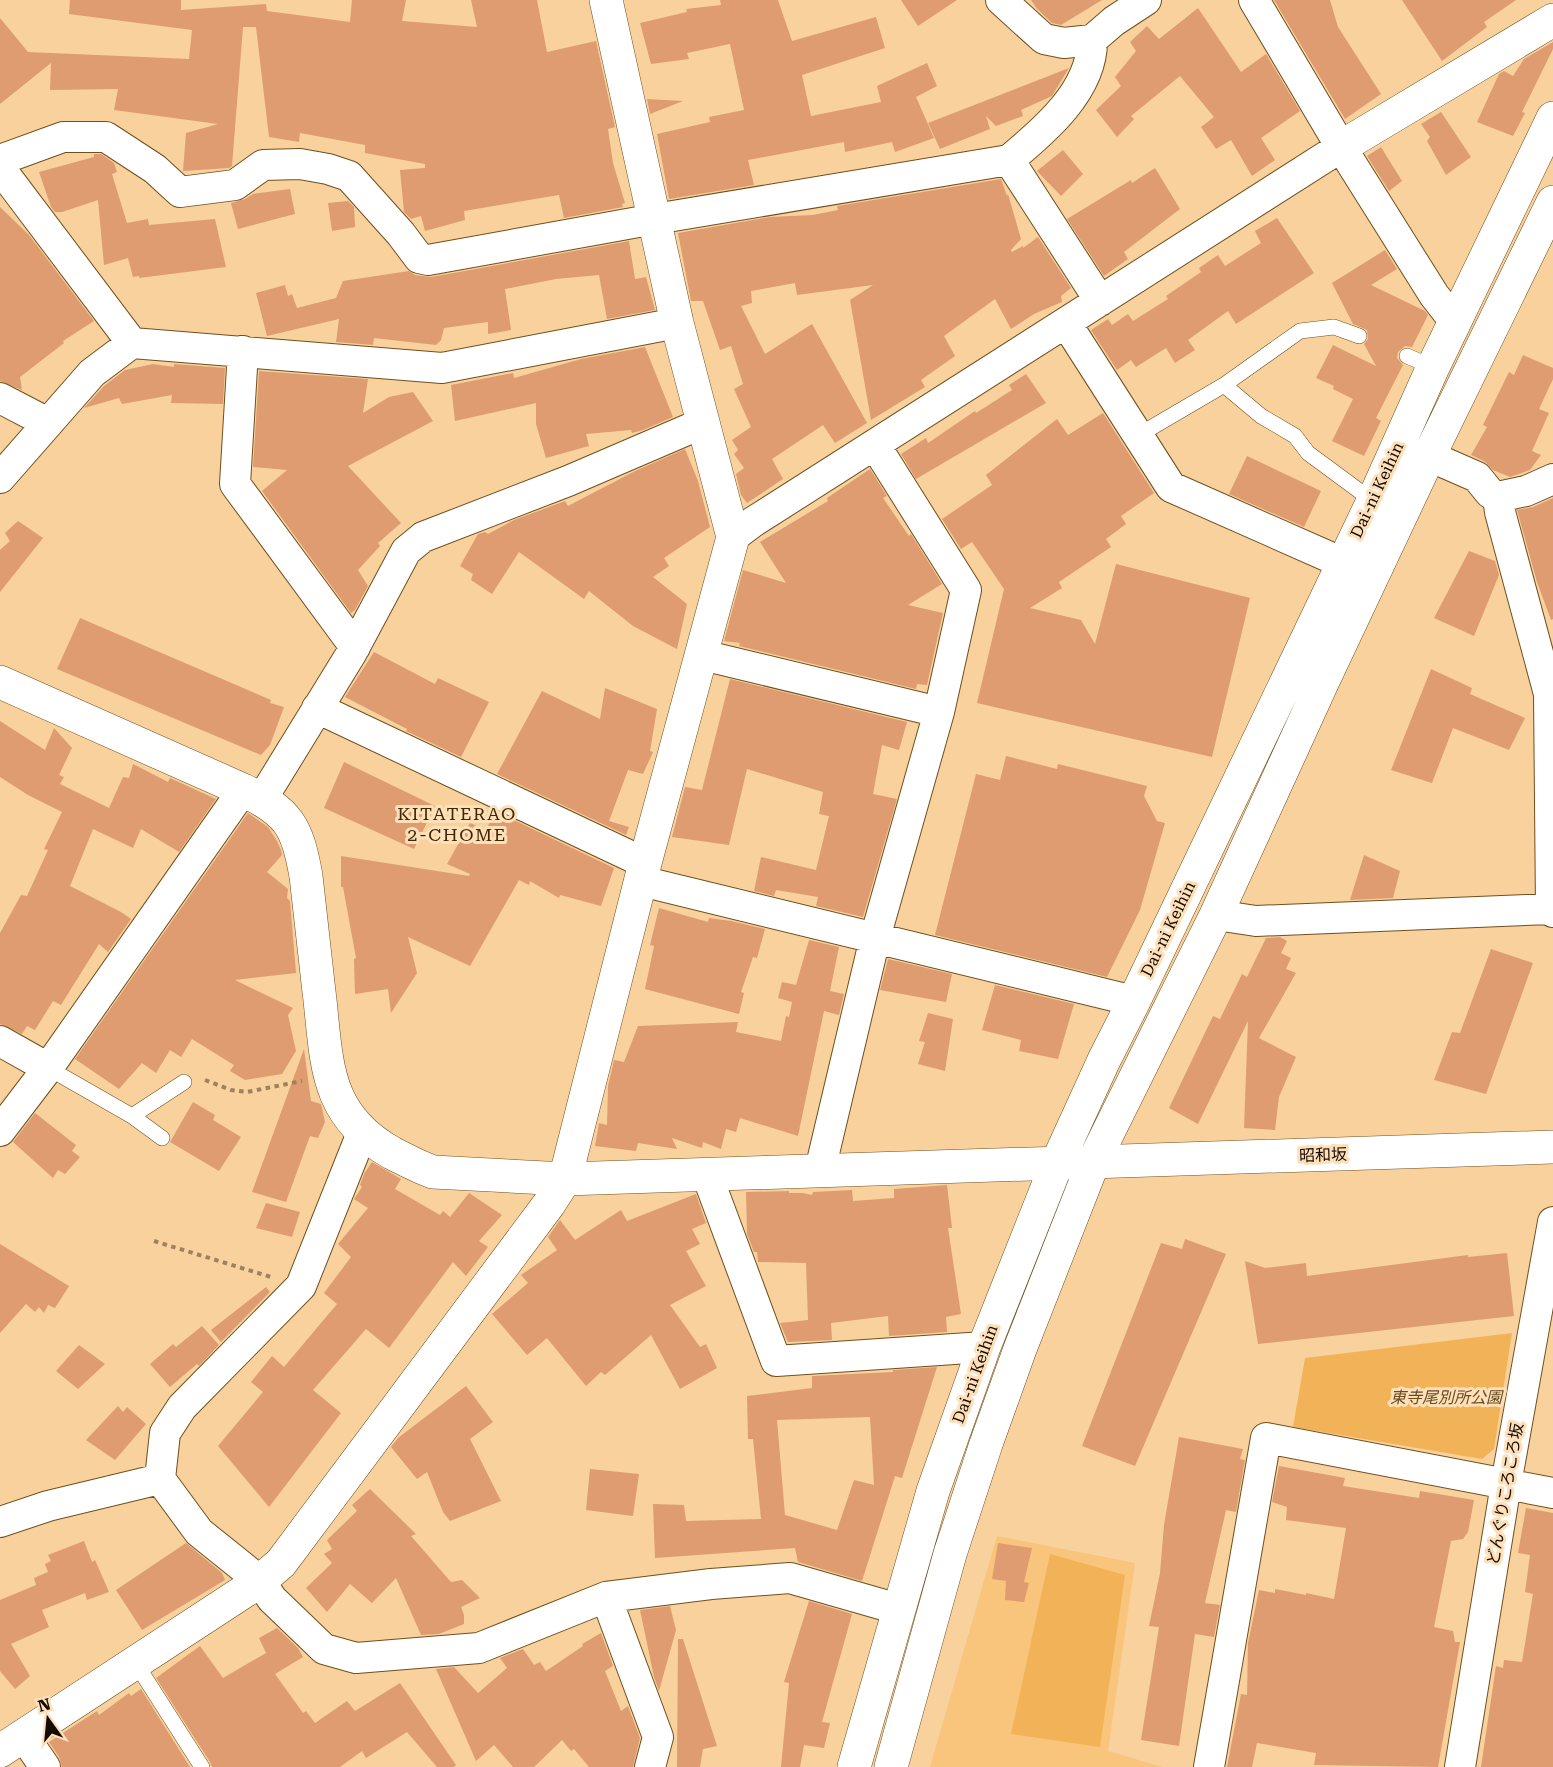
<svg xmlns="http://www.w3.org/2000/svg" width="1553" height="1767" viewBox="0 0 1553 1767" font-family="'Roboto Serif','Noto Sans JP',serif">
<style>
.built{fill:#f9c47b}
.green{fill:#f2b358}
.building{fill:#df9c70;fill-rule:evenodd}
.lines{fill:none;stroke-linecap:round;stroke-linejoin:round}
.lane-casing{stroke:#704f1d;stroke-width:16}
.street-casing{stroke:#704f1d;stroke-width:32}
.secondary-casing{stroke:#704f1d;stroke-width:34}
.highway-casing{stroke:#704f1d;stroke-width:34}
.path{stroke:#9e815e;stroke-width:4;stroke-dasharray:4.5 4.5;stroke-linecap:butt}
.lane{stroke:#fff;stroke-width:15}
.street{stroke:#fff;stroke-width:30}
.secondary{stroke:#fff;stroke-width:33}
.highway{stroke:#fff;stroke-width:33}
.labels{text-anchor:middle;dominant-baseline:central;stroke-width:6;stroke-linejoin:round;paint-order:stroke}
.street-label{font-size:16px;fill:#160900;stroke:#fde0ba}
.park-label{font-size:16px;font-style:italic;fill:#694b21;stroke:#fde0ba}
.neighbourhood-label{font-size:18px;letter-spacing:1.5px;fill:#3e2803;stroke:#fde0ba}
</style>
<rect width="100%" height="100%" fill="#f8d19d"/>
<path class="built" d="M997 1536 1135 1563 1108 1751 1162 1767H930Z"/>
<path class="green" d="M1512 1333 1494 1449 1482 1459 1293 1427 1305 1358Z
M1050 1554 1125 1575 1100 1747 1011 1734Z"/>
<path class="building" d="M70 0H181V10L266 4 267 11 350 22 352 0H406L402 21 477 27 471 0H537L547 52 596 41 615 127 608 129 613 163 625 203 622 204 623 207 564 218 559 195 464 211 465 220 425 231 421 216 411 219 404 212 400 170 425 168V164L365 153V145L300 133 299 142 269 137 256 27H243L232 166 229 168 183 171 186 133 218 124 114 110 118 89 50 90 51 63 0 104V18L28 52 189 59 192 30 69 14Z
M720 0H778L792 41 876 17 885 48 802 75 811 116 881 102 877 86 927 63 937 86 916 97 934 138 895 152 892 142 845 152 844 142 748 160 754 185 669 199 657 134 710 122 709 117 744 110 730 44 687 53 689 59 651 64 640 23 687 12 686 9 721 5Z
M901 0H957L918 26Z
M1031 0H1102L1061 25 1052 23 1037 9Z
M1274 0H1330L1338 27 1381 94 1345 119Z
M1402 0H1516L1484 22 1487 27 1442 61Z
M1198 8 1241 72 1266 54 1300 111 1261 138 1275 160 1252 176 1231 140 1216 149 1201 127 1214 117 1180 76 1131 116 1134 119 1117 137 1096 110 1121 86 1115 77 1136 51 1130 42 1147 26 1159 39Z
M1553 42V49L1522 112 1525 113 1513 136 1477 122 1499 74 1504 71 1513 76 1524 59Z
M1069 68 1052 96 1021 110 1023 116 996 126 986 116 990 129 940 149 928 123Z
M647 99 683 101 650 114Z
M1441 112 1471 157 1446 175 1427 141 1430 137 1421 124Z
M1381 147 1402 181 1389 191 1367 156Z
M1063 150 1083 174 1061 196 1037 171Z
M94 154H101L114 163 117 172 112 174 127 223 148 219 149 225 215 219 226 267 139 278V276L133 277 128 258 104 265 98 200 62 212H55L51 207 39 172 94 157Z
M1155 168 1180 209 1124 252 1128 259 1104 276 1067 219 1131 180 1132 183Z
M1001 179 1007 196 1008 194 1021 239 1011 250 1012 252 1023 246V248L1038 237 1071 288 1061 296 1062 302 1034 314 1011 329 995 299 944 336 955 356 921 380 925 387 871 420 850 300 873 285 797 295 795 283 751 291 752 303 741 306 765 354 812 324 867 423 835 443 823 425 772 459 783 479 747 503 741 495 736 474 744 468 734 454 738 450 732 440 751 427 734 389 743 384 731 346 720 350 703 301H691L678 233 770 217 813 215 838 210 837 206Z
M290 189 295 214 238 229 231 203 245 199 253 194Z
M348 201 354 207 355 227 332 231 328 203Z
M0 207 29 235 94 321 63 341 64 343 20 377 22 390 0 381Z
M1277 218 1314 273 1236 324 1228 311 1188 340 1195 350 1175 363 1166 348 1136 367 1131 360 1117 370 1091 330 1108 319 1112 325 1128 314 1133 321 1168 299 1166 296 1201 272 1199 268 1218 255 1225 266 1261 243 1255 231Z
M629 241 635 279 646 277 655 310 607 319 599 275 556 279 505 289 511 330 488 334V322L444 328 441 340 436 345 374 338 373 345 336 342 339 319 267 336 256 293 285 285 288 296 292 294 297 308 336 298 343 281 409 271 415 275 431 277Z
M1385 250 1397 269 1371 285 1425 311 1428 315 1412 347 1405 346 1398 352 1397 358 1403 365 1376 418 1381 421 1364 456 1332 441 1353 399 1333 389 1334 386 1316 378 1333 345 1376 366 1364 344 1368 339 1367 330 1353 324 1332 283Z
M645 347 673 417 643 430 632 433 631 430 586 434 589 446 546 458 536 424V403L455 421 451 385 513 373 514 378 581 359Z
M1523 355 1553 368V379L1539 409 1549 413 1532 451 1541 455 1530 470 1510 477 1493 470 1484 461 1471 455 1487 427 1483 425 1509 372 1514 375Z
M153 364 174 367V364L225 368 223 404 171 403 172 395 122 404 119 398 84 408 104 386 125 370Z
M259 371 368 379 363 413 389 397 413 392 433 421 348 466 401 523 378 543 380 546 358 570 368 586 355 610 351 613 262 491 287 470 253 467Z
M1026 374 1046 403 916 479 901 454 926 438 928 443 975 411 976 413 1012 390 1009 385Z
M1103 413 1154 493 1121 516 1126 524 1106 539 1111 547 1059 582 1062 588 1030 608 1081 620 1095 644 1116 564 1250 598 1212 757 977 703 1004 589 972 542 961 549 942 519 992 485 986 475 1057 419 1068 435Z
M685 449 698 481 710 527 664 558 669 566 653 577 687 604 677 649 633 626 589 591 584 599 519 552 492 594 471 580 473 574 460 566 478 534 485 532 488 534 514 520 565 501 568 506 635 471Z
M1247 456 1321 491 1304 527 1229 494Z
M870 469 887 496 883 498 909 536 911 534 942 584 908 605 943 613 927 685 917 684 916 689 739 646 740 643 724 641 743 570 786 583 760 542 828 501 827 498Z
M1553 498V619L1551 620 1537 582 1517 510 1533 507Z
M18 521 43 538 0 592V550L10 541 5 533Z
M1469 551 1495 561 1499 575 1474 636 1434 618Z
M80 618 271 700 270 703 284 707 270 745 261 755 57 669Z
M374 652 435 684 438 678 489 702 461 757 406 731 407 729 345 697Z
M1431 669 1472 688 1470 694 1525 718 1509 750 1453 728 1432 783 1391 770Z
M730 679 907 722 899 750 882 745 873 794 897 799 863 917 816 906 818 897 776 890 774 896 754 891 761 857 816 870 829 816 819 814 823 792 747 769 729 845 672 837 685 787 702 790Z
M605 688 657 709 650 751 653 752 643 774 628 770 609 821 629 827 626 835 497 774 542 691 600 719Z
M0 721 45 750 54 728 72 748 59 775 64 777 60 784 109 808 123 777 129 778 133 764 168 782 170 778 216 799 179 852 141 829 133 848 93 829 70 886 121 912 131 919 108 952 99 944 61 1005 53 1001 35 1030 27 1026 22 1034 0 1024V933L21 895 27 896 48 850 44 849 62 812 28 795 0 777Z
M1006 756 1057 769 1058 764 1147 786 1144 796 1157 821 1165 823 1140 910 1107 977 935 935 976 774 1000 780Z
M344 762 435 806 414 849 324 808Z
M495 811 614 868 601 906 560 895 559 898 530 881 529 885 519 880 470 966 408 937 417 973 391 1013 388 989 355 994 354 959 356 958 343 887H341V856L469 876 470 874 447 864 470 823 486 830Z
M248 813 268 827 277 841 281 850 282 855 267 872 288 889 287 898 290 901 296 973 235 980 293 1008 288 1015 296 1051 282 1074 245 1080 230 1071 234 1065 192 1039 181 1057 170 1050 156 1073 142 1063 119 1089 75 1059Z
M1364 855 1400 871 1393 898 1350 900Z
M659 908 708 922 709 918 731 921 765 929 757 958 753 957 741 992 744 993 739 1014 645 989 654 946 650 945Z
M1280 937 1287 941 1281 953 1291 958 1286 969 1296 973 1259 1038 1296 1057 1279 1097 1275 1130 1244 1128 1248 1021 1198 1124 1169 1108 1213 1016 1220 1019 1242 974 1247 977 1266 938Z
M809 940 839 947 830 991 844 994 839 1015 824 1011 798 1136 740 1118 736 1132 726 1129 721 1149 703 1142 702 1148 672 1138 677 1149 638 1143 636 1151 595 1146 599 1123 607 1125 608 1086 614 1060 624 1062 638 1026 738 1022 736 1032 781 1041 786 1016 789 1017 792 1002 778 998 782 982 796 985Z
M1491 949 1533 963 1486 1094 1434 1080 1452 1032 1460 1033Z
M888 959 952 974 946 1002 880 990Z
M995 985 1074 1004 1058 1059 1019 1051 1021 1040 982 1030Z
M928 1013 953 1019 945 1071 918 1064 925 1042 919 1041Z
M304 1049 311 1101 321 1104 325 1122 318 1138 310 1136 286 1202 252 1192Z
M193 1102 215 1115 213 1120 241 1137 219 1171 170 1142Z
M35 1113 76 1145 72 1151 80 1157 65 1174 58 1170 53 1178 13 1142Z
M372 1162 401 1179 395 1189 440 1215 443 1211 450 1217 469 1193 502 1215 479 1241 488 1247 466 1276 453 1262 389 1348 366 1329 313 1390 341 1413 269 1507 218 1446 263 1392 251 1382 272 1356 284 1367 337 1304 324 1293 351 1257 338 1244 368 1208 354 1199 362 1187 360 1185 364 1174Z
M947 1185 952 1228H948L961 1314 946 1317 947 1332 889 1336 888 1316 831 1323 832 1340 788 1342 780 1323 808 1320 806 1263 758 1262 757 1252H754L747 1234 746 1192 789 1191V1193H803L812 1195 813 1192 852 1190 853 1201 894 1198V1189Z
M696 1194 706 1223 692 1229 700 1244 686 1251 706 1286 670 1305 700 1347 706 1344 717 1368 680 1389 651 1335 605 1375 601 1372 586 1386 547 1338 527 1355 492 1314 528 1283 521 1275 557 1250 548 1237 560 1220 575 1240 621 1210 627 1221Z
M266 1203 300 1212 292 1237 256 1228Z
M1185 1239 1226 1254 1135 1466 1082 1446 1161 1243 1182 1249Z
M0 1244 69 1286 55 1308 48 1305 44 1313 39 1307 35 1312 26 1304 0 1333Z
M1507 1253 1514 1316 1258 1344 1245 1261 1265 1268 1306 1263 1307 1276 1468 1255V1257Z
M266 1287 270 1292 221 1342 211 1330Z
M202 1326 219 1345 199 1366 197 1364 170 1387 150 1364 173 1344 176 1347Z
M79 1345 105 1364 78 1389 56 1371Z
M937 1367 902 1478 895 1476 862 1581 798 1562 795 1548 655 1558 653 1504 684 1505 686 1521 761 1519 753 1439H748L747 1396 812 1388V1376L893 1372V1370ZM870 1417 874 1485 854 1480 837 1530 785 1515 777 1420Z
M466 1386 493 1422 470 1439 501 1501 450 1521 443 1512 427 1472 417 1479 391 1447 398 1438Z
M118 1406 123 1412 127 1407 146 1424 115 1460 86 1440Z
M1179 1437 1243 1449 1240 1459 1245 1460 1236 1512 1226 1510 1205 1603 1220 1605 1214 1637 1195 1634 1179 1746 1141 1740 1159 1627 1149 1626 1160 1573 1164 1525Z
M1279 1466 1345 1478 1343 1486 1419 1498 1420 1491 1474 1500 1468 1532 1463 1539 1451 1541 1434 1627 1453 1631 1455 1642H1460L1438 1767 1314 1765 1316 1753 1257 1743 1252 1767H1227L1241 1694 1247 1695 1248 1643 1259 1590 1275 1593V1589L1306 1595V1593L1334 1599 1346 1528 1286 1520 1287 1507 1272 1502Z
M590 1469 639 1474 633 1516 586 1510Z
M370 1489 416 1534 411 1536 451 1582 462 1580 480 1598 461 1607 464 1615V1624L439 1634 421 1635 396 1578 372 1603 350 1584 327 1612 306 1588 332 1563 324 1554 332 1549 327 1540 357 1511 352 1505Z
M1526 1508 1553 1513V1767H1481L1496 1666 1503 1668 1504 1660 1522 1662 1533 1594 1525 1592 1530 1555 1518 1553Z
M84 1541 92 1562 95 1560 109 1592 87 1600 85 1593 42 1610 49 1627 11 1644 30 1676 15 1689 0 1671V1600L36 1585 34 1578 48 1572 45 1564 51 1561 48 1555Z
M186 1543 222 1573 225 1580 142 1630 116 1590Z
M998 1543 1032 1548 1024 1582 1029 1583 1024 1602 1005 1600 1006 1581 992 1579Z
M809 1601 852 1614 822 1722 830 1723 824 1748 804 1745 800 1767H781L789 1683 784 1682Z
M670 1606 676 1630 659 1691 654 1677 640 1610Z
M277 1628 298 1648 303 1657 275 1674 303 1713 306 1711 315 1723 347 1701 355 1711 400 1683 456 1765 454 1767H437L407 1732 366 1758 362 1751 340 1767H212L210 1762 156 1678 200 1646 223 1678 266 1653 259 1638Z
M601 1633 613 1666 605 1671 621 1711 628 1706 640 1738 633 1767H589L574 1749 571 1751 562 1740 534 1767H513L494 1745 476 1761 436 1669 454 1667 478 1693 507 1668 500 1658 523 1649 534 1665 540 1662 546 1671 583 1646 582 1644Z
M678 1639H683L717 1746 703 1749 700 1767H677Z
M141 1689 190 1767H62L59 1757 49 1742 97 1711 99 1715 129 1693 131 1696Z"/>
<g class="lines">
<defs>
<path id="lane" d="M1407 356 1433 367
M1224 385 1300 331 1334 327 1359 336
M1137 436 1224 385 1261 416 1295 436 1308 453 1373 501
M48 1068 132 1116 162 1138
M132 1116 184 1082
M135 1662 202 1767"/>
<path id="street" d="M1001 0 1044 39 1064 43 1092 40 1114 21 1146 0
M1254 0 1341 147 1434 295 1455 322
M0 160 63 137H106L155 169 180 192 235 185 263 165 300 164 328 169 349 176 401 234 419 258 428 260 655 219 1009 160C1044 131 1093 90 1092 40
M1009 160 1100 301
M0 168 132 343
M1066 323 1171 487 1343 563
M243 351 235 484 355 647
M0 398 48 423
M1429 456 1477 477 1490 493 1498 497 1526 491 1553 479
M0 478 92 373 132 343 442 368 677 323
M1498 497 1500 512 1549 694 1551 909 1553 912
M733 537 753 522 1341 147
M702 655 939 712
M317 708 645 863
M262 799 351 654 406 551 423 537 568 481 703 423
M641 881 1134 1001
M1216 915 1256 921 1551 909
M0 1041 48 1068
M0 1131 48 1068 243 790
M362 1133 301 1286 182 1407 165 1433 160 1479 199 1532 260 1581 272 1599 324 1649 356 1658 479 1648 606 1597 711 1584 790 1578 898 1609
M820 1170 875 938 939 712 966 590 875 445
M707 1175 776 1361 984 1347
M0 1522 48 1506 160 1479
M606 1597 658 1737 650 1767
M23 1735 45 1767
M1209 1767 1266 1438 1553 1493
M1460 1767 1506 1484 1553 1222"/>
<path id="secondary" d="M1341 147 1553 20
M0 682 243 790C289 812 297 826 306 876 311 918 315 959 320 1000 327 1066 326 1116 392 1153 406 1160 418 1167 433 1172L565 1179 1553 1147
M0 1751 260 1581 281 1563 549 1204 565 1179 645 863 733 537 677 323 606 0"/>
<path id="highway" d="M854 1767 933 1491 984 1347 1057 1163 1104 1060 1134 1001 1373 501 1433 367 1553 118
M891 1767 950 1554 986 1444 1020 1349 1093 1163 1216 915 1323 681 1429 456 1553 202"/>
</defs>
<use href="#lane" class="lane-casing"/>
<use href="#street" class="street-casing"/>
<use href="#secondary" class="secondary-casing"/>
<use href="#highway" class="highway-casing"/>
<path class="path" d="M205 1080 231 1090 247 1092 302 1081
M154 1241 271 1277"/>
<use href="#lane" class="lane"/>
<use href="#street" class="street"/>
<use href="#secondary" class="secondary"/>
<use href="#highway" class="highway"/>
</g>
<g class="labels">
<g class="street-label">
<text transform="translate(1377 490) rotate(-65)">Dai-ni Keihin</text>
<text transform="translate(1168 929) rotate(-64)">Dai-ni Keihin</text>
<text transform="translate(1323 1155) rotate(-2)">昭和坂</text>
<text transform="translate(975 1374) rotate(-70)">Dai-ni Keihin</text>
<text transform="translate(1505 1494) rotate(-80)">どんぐりころころ坂</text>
</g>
<g class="park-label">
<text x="1446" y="1397">東寺尾別所公園</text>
</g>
<g class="neighbourhood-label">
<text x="457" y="813">KITATERAO<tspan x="457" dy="21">2-CHOME</tspan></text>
</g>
</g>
<g transform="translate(48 1719) rotate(345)" stroke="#fde0ba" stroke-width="4.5" paint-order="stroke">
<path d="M0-4.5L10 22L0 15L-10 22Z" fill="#160900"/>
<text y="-9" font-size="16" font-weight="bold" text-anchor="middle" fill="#160900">N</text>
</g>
</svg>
